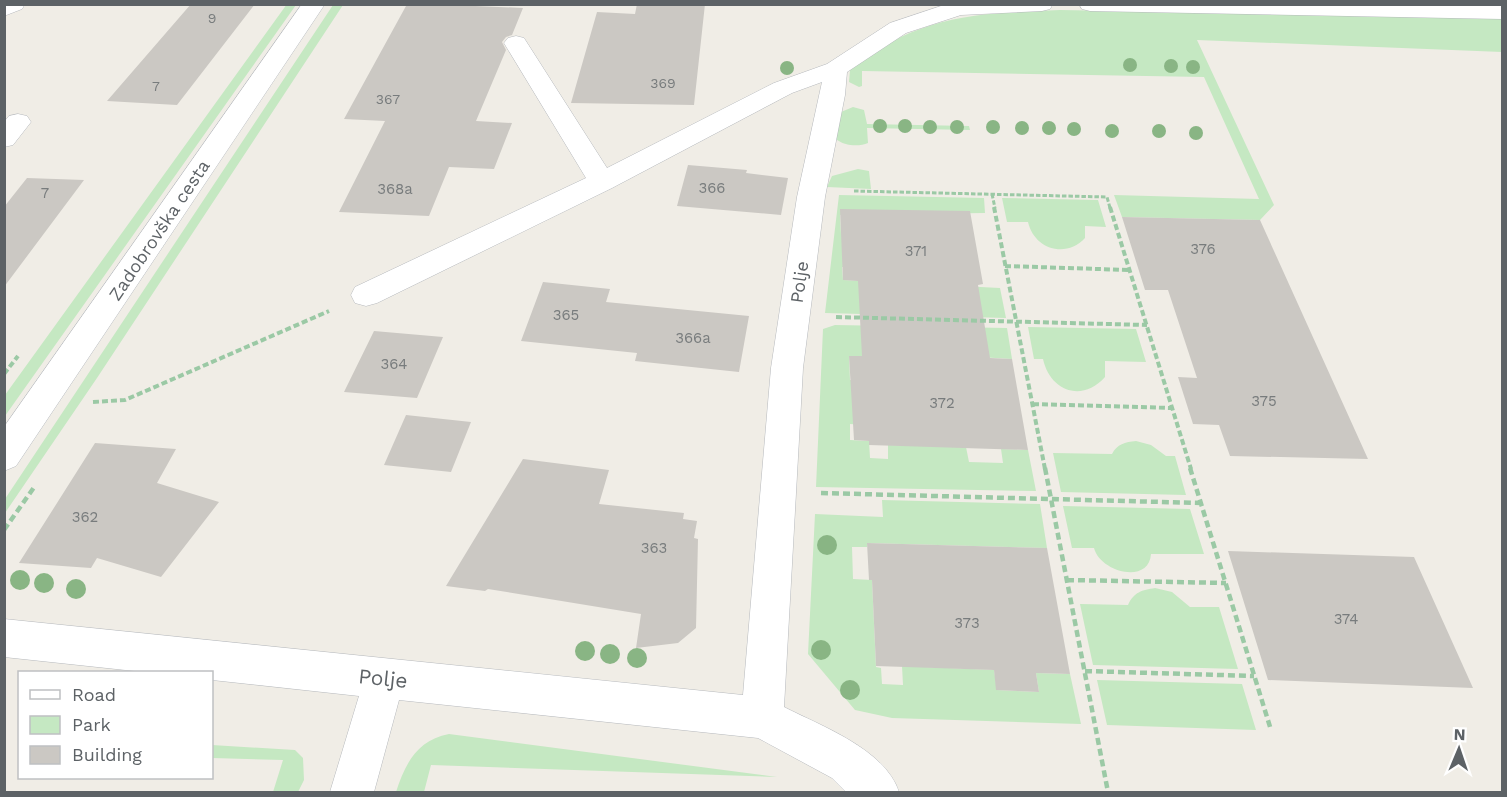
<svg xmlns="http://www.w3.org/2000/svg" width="1507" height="797" viewBox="0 0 1507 797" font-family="'Work Sans',sans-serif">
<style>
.green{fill:#c5e8c2}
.building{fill:#cbc8c3}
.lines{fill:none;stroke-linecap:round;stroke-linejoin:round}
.minor-casing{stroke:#b6b9bd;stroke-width:1}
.secondary-casing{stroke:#b7bbc0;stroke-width:1}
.path-far2{stroke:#9bc9a5;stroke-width:3;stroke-dasharray:4.5 2;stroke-linecap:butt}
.path-far1{stroke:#9bc9a5;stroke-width:4;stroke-dasharray:6 3;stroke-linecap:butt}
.path{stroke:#9bc9a5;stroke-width:4.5;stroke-dasharray:7 4;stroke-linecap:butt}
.minor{fill:#fff;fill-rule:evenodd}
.secondary{fill:#fff;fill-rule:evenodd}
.tree{fill:#89b584}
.labels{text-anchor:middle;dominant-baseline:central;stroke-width:5;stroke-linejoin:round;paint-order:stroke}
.far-number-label{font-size:14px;fill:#787c7d}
.number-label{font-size:15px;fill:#787c7d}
.street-label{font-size:18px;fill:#5d6266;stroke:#fff}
.near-street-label{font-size:21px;fill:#5d6266;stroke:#fff}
</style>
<rect width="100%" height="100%" fill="#f0ede6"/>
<path class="green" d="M287 4 296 5 5 416V395Z
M333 5H343L97 378 5 513V499Z
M1060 10 1502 18V52L1197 40 1274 205 1260 220 1122 217 1114 195 1259 199 1204 77 862 71V86L859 87 849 82 850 70C917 15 977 13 1060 10Z
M853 107 864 110 867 124 969 126 970 130 867 128 868 143C859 147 844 146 836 139L841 112Z
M858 169 869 171 871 189 827 187 832 176Z
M839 195 984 198 985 213 840 215 841 234 854 235 855 268 842 267 843 280 1000 288 1006 318 825 313Z
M1002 198 1098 200 1106 227 1085 226V238C1066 259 1034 249 1028 222H1007Z
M835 325 1007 328 1012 359 862 350V356H849L850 380 863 381 866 425 850 424V440L869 441 870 458 888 459V445L966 447 969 462 1003 463 1001 449 1028 450 1036 491 816 487 823 329Z
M1028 327 1136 329 1146 362 1105 361V377C1082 403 1050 391 1043 359H1034Z
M1136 441 1151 445 1166 456H1175L1186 495 1061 492 1053 453 1112 454C1117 444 1125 442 1136 441Z
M882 500 1040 504 1047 548 867 543V547H852L853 579 872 580 876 667 881 668 882 684 903 685 902 666 994 670 997 690 1039 692 1036 673 1070 674 1081 724 892 718 855 710 808 654 815 514 883 517Z
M1063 506 1190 509 1204 554H1151C1149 585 1100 572 1094 548H1072Z
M1155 588 1172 592 1190 607H1219L1238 669 1093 665 1080 604 1128 605C1134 592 1142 590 1155 588Z
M1097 680 1242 684 1256 730 1107 725Z
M449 734 777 777 431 765 424 792H396C405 764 417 740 449 734Z
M212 745 295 750 303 758 304 780 298 792H273L283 760 212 758Z"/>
<path class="building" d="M191 4H255L177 105 107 101Z
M429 4 523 8 512 35 506 37 502 42 506 50 476 121 512 123 494 169 449 167 429 216 339 212 385 121 344 119 406 6Z
M637 4H705L694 105 571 103 597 12 635 14Z
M688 165 747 170 746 173 788 178 781 215 677 206Z
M27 178 84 180 4 287V207Z
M840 209 970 211 983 284 978 285 990 358 1012 359 1028 450 869 445V441L854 440 849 356H862L858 281 843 280Z
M1122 217 1260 220 1368 459 1230 456 1219 425 1193 424 1178 377 1197 378 1168 290H1145Z
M543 282 610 289 606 302 749 316 739 372 635 361 637 353 521 341Z
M374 331 443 337 417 398 344 392Z
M406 415 471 422 451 472 384 465Z
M95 443 176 449 157 483 219 502 161 577 97 558 91 568 19 563Z
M523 459 609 470 599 504 684 513 683 519 697 521 694 538 698 539 696 628 678 643 636 648 641 614 488 589 485 591 446 586Z
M867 543 1047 548 1070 674 1036 673 1039 692 996 690 994 670 876 666 872 580H869Z
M1228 551 1414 557 1473 688 1268 680Z"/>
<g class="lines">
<defs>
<path id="minor" d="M4 4H25L22 9 4 16Z
M947 4H1053L1050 9 1042 11 961 15 906 33 847 72 845 95 825 197 803 368 784 707C821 726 885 749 899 792H846L832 778 758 738 399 700 374 792H330L359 696 212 680V672H144L4 657V619L743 695 771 368 797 197 822 82 792 93 612 188 377 303 366 306 355 303 351 295 355 287 586 178 504 43 508 38 516 36 524 38 607 168 774 83 827 64 890 23Z
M1079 4 1502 5V19L1090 11 1082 9Z
M18 114 27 116 31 122 13 145 4 147V122L9 116Z"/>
<path id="secondary" d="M302 4H325L16 466 4 471V427Z"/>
</defs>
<use href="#minor" class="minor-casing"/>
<use href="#secondary" class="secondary-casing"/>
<path class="path-far2" d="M854 191 1107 197 1110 208
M992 194 995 208"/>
<path class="path-far1" d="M994 207 1045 469
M1110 207 1191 469
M1005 266 1129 270
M836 317 1147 325
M4 374 18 356
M93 402 125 400 329 311
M1033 404 1172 408"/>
<path class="path" d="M1045 468 1108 792
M1190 468 1271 730
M821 493 1201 503
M4 530 35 486
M1067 580 1226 583
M1085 671 1254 676"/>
<use href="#minor" class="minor"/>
<use href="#secondary" class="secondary"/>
</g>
<g class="tree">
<circle cx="1130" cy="65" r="7"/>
<circle cx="1171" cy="66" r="7"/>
<circle cx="1193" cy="67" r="7"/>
<circle cx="787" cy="68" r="7"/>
<circle cx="880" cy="126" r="7"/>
<circle cx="905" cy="126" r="7"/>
<circle cx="930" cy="127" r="7"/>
<circle cx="957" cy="127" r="7"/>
<circle cx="993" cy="127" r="7"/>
<circle cx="1022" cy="128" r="7"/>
<circle cx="1049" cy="128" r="7"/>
<circle cx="1074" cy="129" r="7"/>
<circle cx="1112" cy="131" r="7"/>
<circle cx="1159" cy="131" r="7"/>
<circle cx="1196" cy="133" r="7"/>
<circle cx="827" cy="545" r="10"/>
<circle cx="20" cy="580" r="10"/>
<circle cx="44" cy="583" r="10"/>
<circle cx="76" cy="589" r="10"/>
<circle cx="821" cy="650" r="10"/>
<circle cx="585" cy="651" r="10"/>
<circle cx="610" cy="654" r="10"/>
<circle cx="637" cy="658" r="10"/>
<circle cx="850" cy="690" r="10"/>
</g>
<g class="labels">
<g class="far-number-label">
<text x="212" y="18">9</text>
<text x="663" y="83">369</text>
<text x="156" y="86">7</text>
<text x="388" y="99">367</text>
</g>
<g class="number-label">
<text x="712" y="188">366</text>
<text x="395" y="189">368a</text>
<text x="45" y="193">7</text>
<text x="1203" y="249">376</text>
<text x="916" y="251">371</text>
<text x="566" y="315">365</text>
<text x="693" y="338">366a</text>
<text x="394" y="364">364</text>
<text x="1264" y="401">375</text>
<text x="942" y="403">372</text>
<text x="85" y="517">362</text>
<text x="654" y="548">363</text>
<text x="1346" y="619">374</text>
<text x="967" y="623">373</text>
</g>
<g class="street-label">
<text transform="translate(159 230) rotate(-56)">Zadobrovška cesta</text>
<text transform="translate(799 282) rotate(-82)">Polje</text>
</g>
<g class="near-street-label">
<text transform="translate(383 678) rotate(6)">Polje</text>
</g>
</g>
<rect width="1507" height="797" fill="none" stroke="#5d6266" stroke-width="12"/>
<rect x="18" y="671" width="195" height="108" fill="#ffffff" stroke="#bec0c2" stroke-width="1.5"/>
<rect x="30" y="690" width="30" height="9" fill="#ffffff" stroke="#bec0c2" stroke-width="1.5"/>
<text x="72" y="701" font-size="18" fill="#5d6266">Road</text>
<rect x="30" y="716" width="30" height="18" fill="#c5e8c2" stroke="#bec0c2" stroke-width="1.5"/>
<text x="72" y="731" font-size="18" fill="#5d6266">Park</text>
<rect x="30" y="746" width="30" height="18" fill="#cbc8c3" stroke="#bec0c2" stroke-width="1.5"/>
<text x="72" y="761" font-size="18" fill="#5d6266">Building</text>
<g transform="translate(1459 749) rotate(2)" stroke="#ffffff" stroke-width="4.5" paint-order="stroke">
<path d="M0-4.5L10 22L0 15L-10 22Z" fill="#5d6266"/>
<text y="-9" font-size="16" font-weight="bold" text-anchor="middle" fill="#5d6266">N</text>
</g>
</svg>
